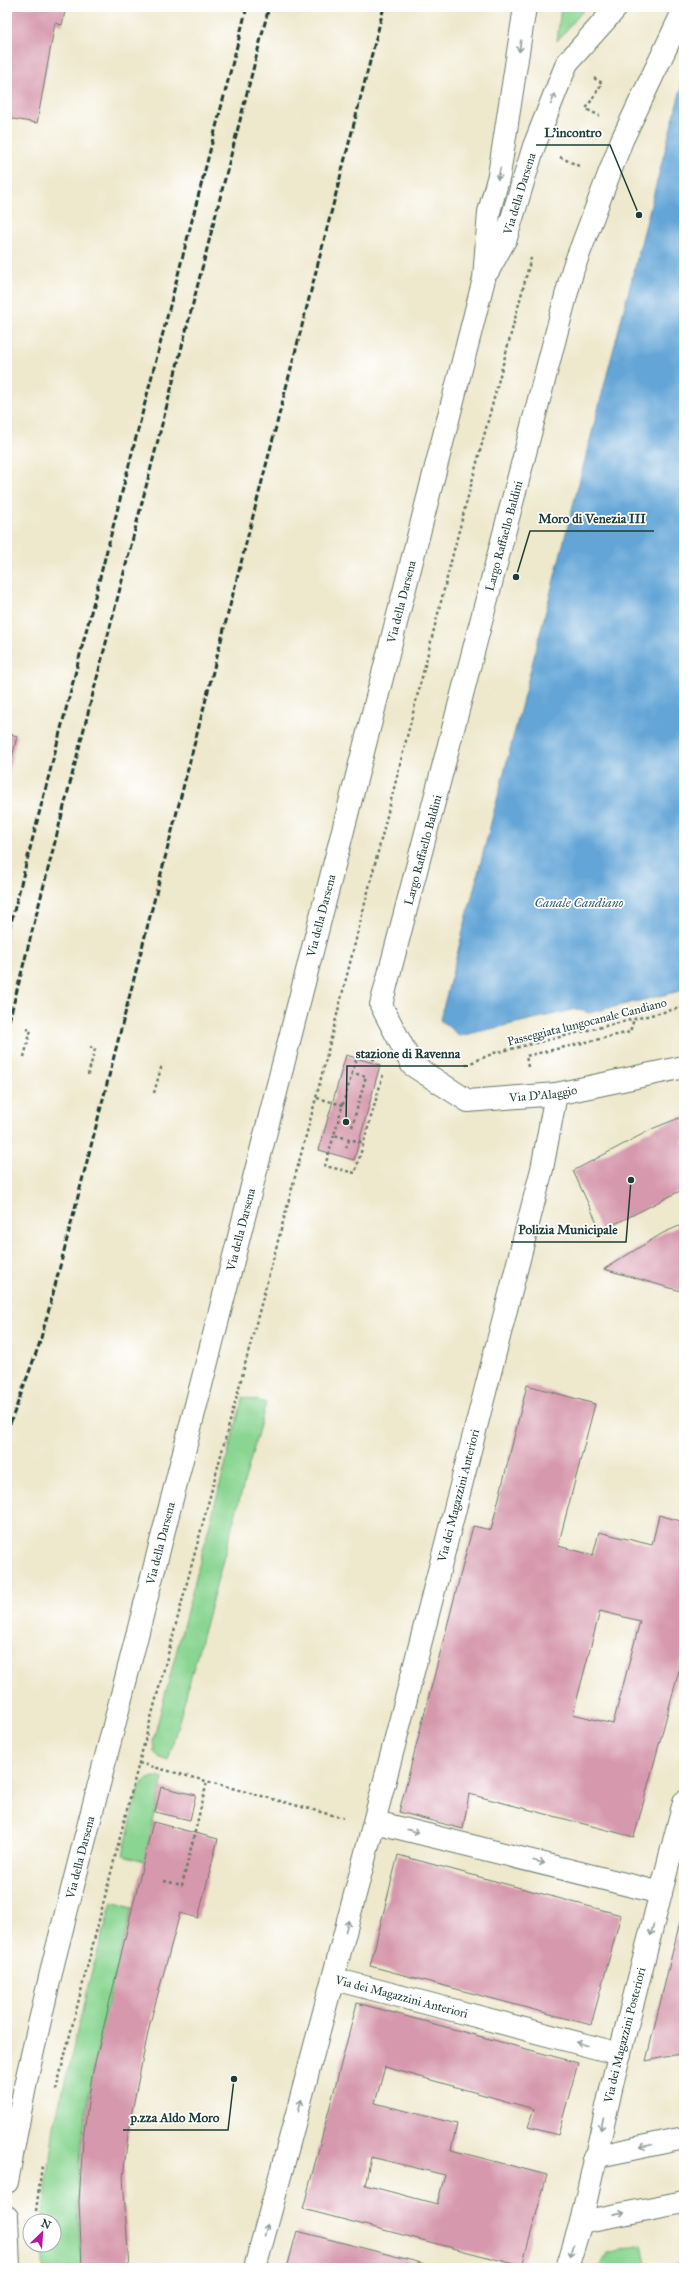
<svg xmlns="http://www.w3.org/2000/svg" width="691" height="2275" font-family="'IM FELL Great Primer',serif">
<style>
.green{fill:#8ad592;stroke:#548963}
.water{fill:#63a5d7;stroke:#417186}
.building{fill:#d698ac;fill-rule:evenodd}
.lines{fill:none;stroke-linecap:round;stroke-linejoin:round}
.street-casing{stroke:#677969;stroke-width:24}
.secondary-casing{stroke:#677969;stroke-width:24}
.path{stroke:#677969;stroke-width:2.5;stroke-dasharray:3 3;stroke-linecap:butt}
.street{stroke:#fff;stroke-width:22}
.secondary{stroke:#fff;stroke-width:22}
.rail{stroke:#1f3d34;stroke-width:3;stroke-dasharray:6 3;stroke-linecap:butt}
.oneway{stroke:#8f9e9a}
.labels{text-anchor:middle;dominant-baseline:central;stroke-width:3.5;stroke-linejoin:round;paint-order:stroke}
.street-label{font-size:12px;fill:#1f3d34;stroke:#fff}
.water-label{font-size:13px;font-style:italic;fill:#37616d;stroke:#fff}
.leader{fill:none;stroke:#1f3d34;stroke-width:1.5}
.callout-dot{fill:#1f3d34;stroke:#fff;stroke-width:1.5}
.callout-label{font-size:13px;text-anchor:middle;font-weight:bold;fill:#1f3d34;stroke:#fff;stroke-width:3.5;stroke-linejoin:round;paint-order:stroke}
</style>
<rect width="100%" height="100%" fill="#fff"/>
<filter id="ink" filterUnits="userSpaceOnUse"><feTurbulence type="fractalNoise" baseFrequency=".025" numOctaves="2"/><feDisplacementMap in="SourceGraphic" scale="8" xChannelSelector="R" yChannelSelector="G"/><feConvolveMatrix kernelMatrix="1 2 1 2 8 2 1 2 1" color-interpolation-filters="sRGB"/></filter>
<filter id="wash" filterUnits="userSpaceOnUse"><feTurbulence type="fractalNoise" baseFrequency=".012" numOctaves="4" result="noise"/><feDisplacementMap in="SourceGraphic" scale="16" xChannelSelector="R" yChannelSelector="G"/><feGaussianBlur stdDeviation="0.9" result="paint"/><feColorMatrix in="noise" values="0 0 0 0 0 0 0 0 0 0 0 0 0 0 0 0 0 1.4 0 .05"/><feComposite in="paint" operator="in"/></filter>
<g filter="url(#wash)">
<rect width="100%" height="100%" fill="#eee8cc"/>
<path class="green" d="M561,7H586L557,41Z
M243,1397L266,1403L168,1761L160,1758L154,1752L153,1741Z
M154,1777L163,1778L144,1861L123,1855L139,1787L145,1780Z
M112,1902L132,1908C104,2024 65,2147 83,2268H43V2245H54V2221H43V2215L54,2126L89,1982Z
M642,2245L647,2268L684,2263V2268H598L607,2253Z"/>
<path class="water" d="M684,77V990L589,1013L577,1009L460,1036L440,1020Z"/>
<g id="blocks">
<path class="building" d="M8,7H66L62,25L55,23L37,123L7,118Z
M7,733L17,736L8,775H7Z
M346,1055L380,1065L354,1160L319,1150Z
M684,1116V1189L601,1231L573,1171L654,1128Z
M684,1224V1292L604,1269L663,1233Z
M527,1385L595,1404L558,1546L593,1555L599,1532L652,1545L659,1515L684,1522V1652L634,1837L469,1794L463,1829L399,1812L473,1526L491,1530ZM600,1611L640,1621L613,1724L573,1714Z
M161,1787L196,1795L190,1820L155,1812Z
M153,1822L218,1839L198,1918L180,1913L150,2023L129,2126L123,2177L129,2268H82L79,2202L83,2139L92,2075Z
M398,1855L621,1915L591,2025L370,1966Z
M683,1909L684,2053L646,2061Z
M357,2003L578,2063L558,2135L528,2127L534,2109L385,2067L375,2103L457,2124L451,2150L547,2175L522,2266L303,2209ZM371,2157L445,2175L437,2204L365,2185Z
M297,2231L437,2267V2268H287Z"/>
</g>
</g>
<g filter="url(#ink)">
<use href="#blocks" fill-opacity="0" stroke="#677969" stroke-width="1"/>
<g class="lines">
<g class="street-casing">
<g id="street">
<path id="s1" d="M684,17L679,20L622,140L573,269L381,1005L412,1065L468,1101L556,1094L684,1067"/>
<path d="M375,1822L661,1893"/>
<path id="s2" d="M334,1979L620,2054"/>
<path d="M594,2157L684,2138"/>
<path d="M581,2222L684,2202"/>
<path id="s3" d="M255,2268C355,1903 448,1536 542,1169L556,1094"/>
<path id="s4" d="M567,2268L581,2222L614,2076L684,1802"/>
</g>
</g>
<g class="secondary-casing">
<g id="secondary">
<path id="s5" d="M488,271L506,238L534,146L567,63L617,7"/>
<path id="s6" d="M7,2182L26,2081L54,1960L484,279L489,212L499,175L525,7"/>
<path d="M7,2217L9,2268"/>
</g>
</g>
<path class="path" d="M594,78L602,83L586,109L600,116
M560,157L581,167
M24,1057L31,1030L27,1029
M466,1065L494,1053L684,1007
M528,1067L526,1056L630,1032L634,1019
M352,1073L334,1135L364,1143
M88,1075L95,1049L90,1047
M154,1093L161,1068L157,1067
M317,1098L343,1105
M352,1127L366,1076L352,1073L358,1054L376,1060
M334,1135L325,1166L355,1173L383,1075
M346,1148L349,1140
M139,1763L343,1818
M164,1881L182,1885L207,1782
M56,2090L135,1778L316,1098L456,542L531,258
M36,2211L42,2166"/>
<use href="#street" class="street"/>
<use href="#secondary" class="secondary"/>
<path class="rail" d="M7,938L247,7
M7,1029L269,7
M7,1432L39,1345L49,1309L384,7"/>
</g>
<defs><path id="oneway-shaft" d="M-6 0H5M1.5-3L5.5 0L1.5 3" fill="none" stroke-width="1.6" stroke-linecap="round" stroke-linejoin="round"/></defs>
<g class="oneway">
<use href="#oneway-shaft" transform="translate(520 46) rotate(98)"/>
<use href="#oneway-shaft" transform="translate(553 99) rotate(-68)"/>
<use href="#oneway-shaft" transform="translate(499 174) rotate(102)"/>
<use href="#oneway-shaft" transform="translate(413 1831) rotate(14)"/>
<use href="#oneway-shaft" transform="translate(539 1862) rotate(14)"/>
<use href="#oneway-shaft" transform="translate(347 1926) rotate(-75)"/>
<use href="#oneway-shaft" transform="translate(652 1930) rotate(104)"/>
<use href="#oneway-shaft" transform="translate(582 2044) rotate(-165)"/>
<use href="#oneway-shaft" transform="translate(300 2105) rotate(-75)"/>
<use href="#oneway-shaft" transform="translate(602 2124) rotate(104)"/>
<use href="#oneway-shaft" transform="translate(646 2146) rotate(168)"/>
<use href="#oneway-shaft" transform="translate(619 2214) rotate(-11)"/>
<use href="#oneway-shaft" transform="translate(266 2230) rotate(-75)"/>
<use href="#oneway-shaft" transform="translate(572 2251) rotate(106)"/>
</g>
</g>
<g class="labels">
<g class="street-label">
<text stroke="none"><textPath href="#s5" startOffset="84">Via della Darsena</textPath></text>
<text transform="translate(504 536) rotate(-75)">Largo Raffaello Baldini</text>
<text stroke="none"><textPath href="#s6" startOffset="1629">Via della Darsena</textPath></text>
<text transform="translate(423 850) rotate(-75)">Largo Raffaello Baldini</text>
<text stroke="none"><textPath href="#s6" startOffset="1305">Via della Darsena</textPath></text>
<text transform="translate(587 1022) rotate(-14)">Passeggiata lungocanale Candiano</text>
<text stroke="none"><textPath href="#s1" startOffset="1247">Via D'Alaggio</textPath></text>
<text stroke="none"><textPath href="#s6" startOffset="981">Via della Darsena</textPath></text>
<text stroke="none"><textPath href="#s3" startOffset="799">Via dei Magazzini Anteriori</textPath></text>
<text stroke="none"><textPath href="#s6" startOffset="657">Via della Darsena</textPath></text>
<text stroke="none"><textPath href="#s6" startOffset="333">Via della Darsena</textPath></text>
<text stroke="none"><textPath href="#s2" startOffset="70">Via dei Magazzini Anteriori</textPath></text>
<text stroke="none"><textPath href="#s4" startOffset="240">Via dei Magazzini Posteriori</textPath></text>
</g>
<g class="water-label">
<text x="579" y="903">Canale Candiano</text>
</g>
</g>
<path class="leader" d="M639 215L610 145H536M516 577L530 531H654M346 1122L347 1066H468M631 1180L626 1242H511M234 2079L228 2130H123"/>
<g class="callout-dot">
<circle cx="639" cy="215" r="4"/>
<circle cx="516" cy="577" r="4"/>
<circle cx="346" cy="1122" r="4"/>
<circle cx="631" cy="1180" r="4"/>
<circle cx="234" cy="2079" r="4"/>
</g>
<g class="callout-label">
<text x="573" y="137">L'incontro</text>
<text x="592" y="523">Moro di Venezia III</text>
<text x="408" y="1058">stazione di Ravenna</text>
<text x="568" y="1234">Polizia Municipale</text>
<text x="175" y="2122">p.zza Aldo Moro</text>
</g>
<rect width="691" height="2275" fill="none" stroke="#fff" stroke-width="24"/>
<g transform="translate(42 2233) rotate(25)"><circle r="19" fill="#ffffff" stroke="#a5b1ae"/>
<path d="M0-3L7 15L0 10L-7 15Z" fill="#b5179e"/>
<text y="-6" font-size="11" font-weight="bold" text-anchor="middle" fill="#1f3d34">N</text>
</g>
</svg>
